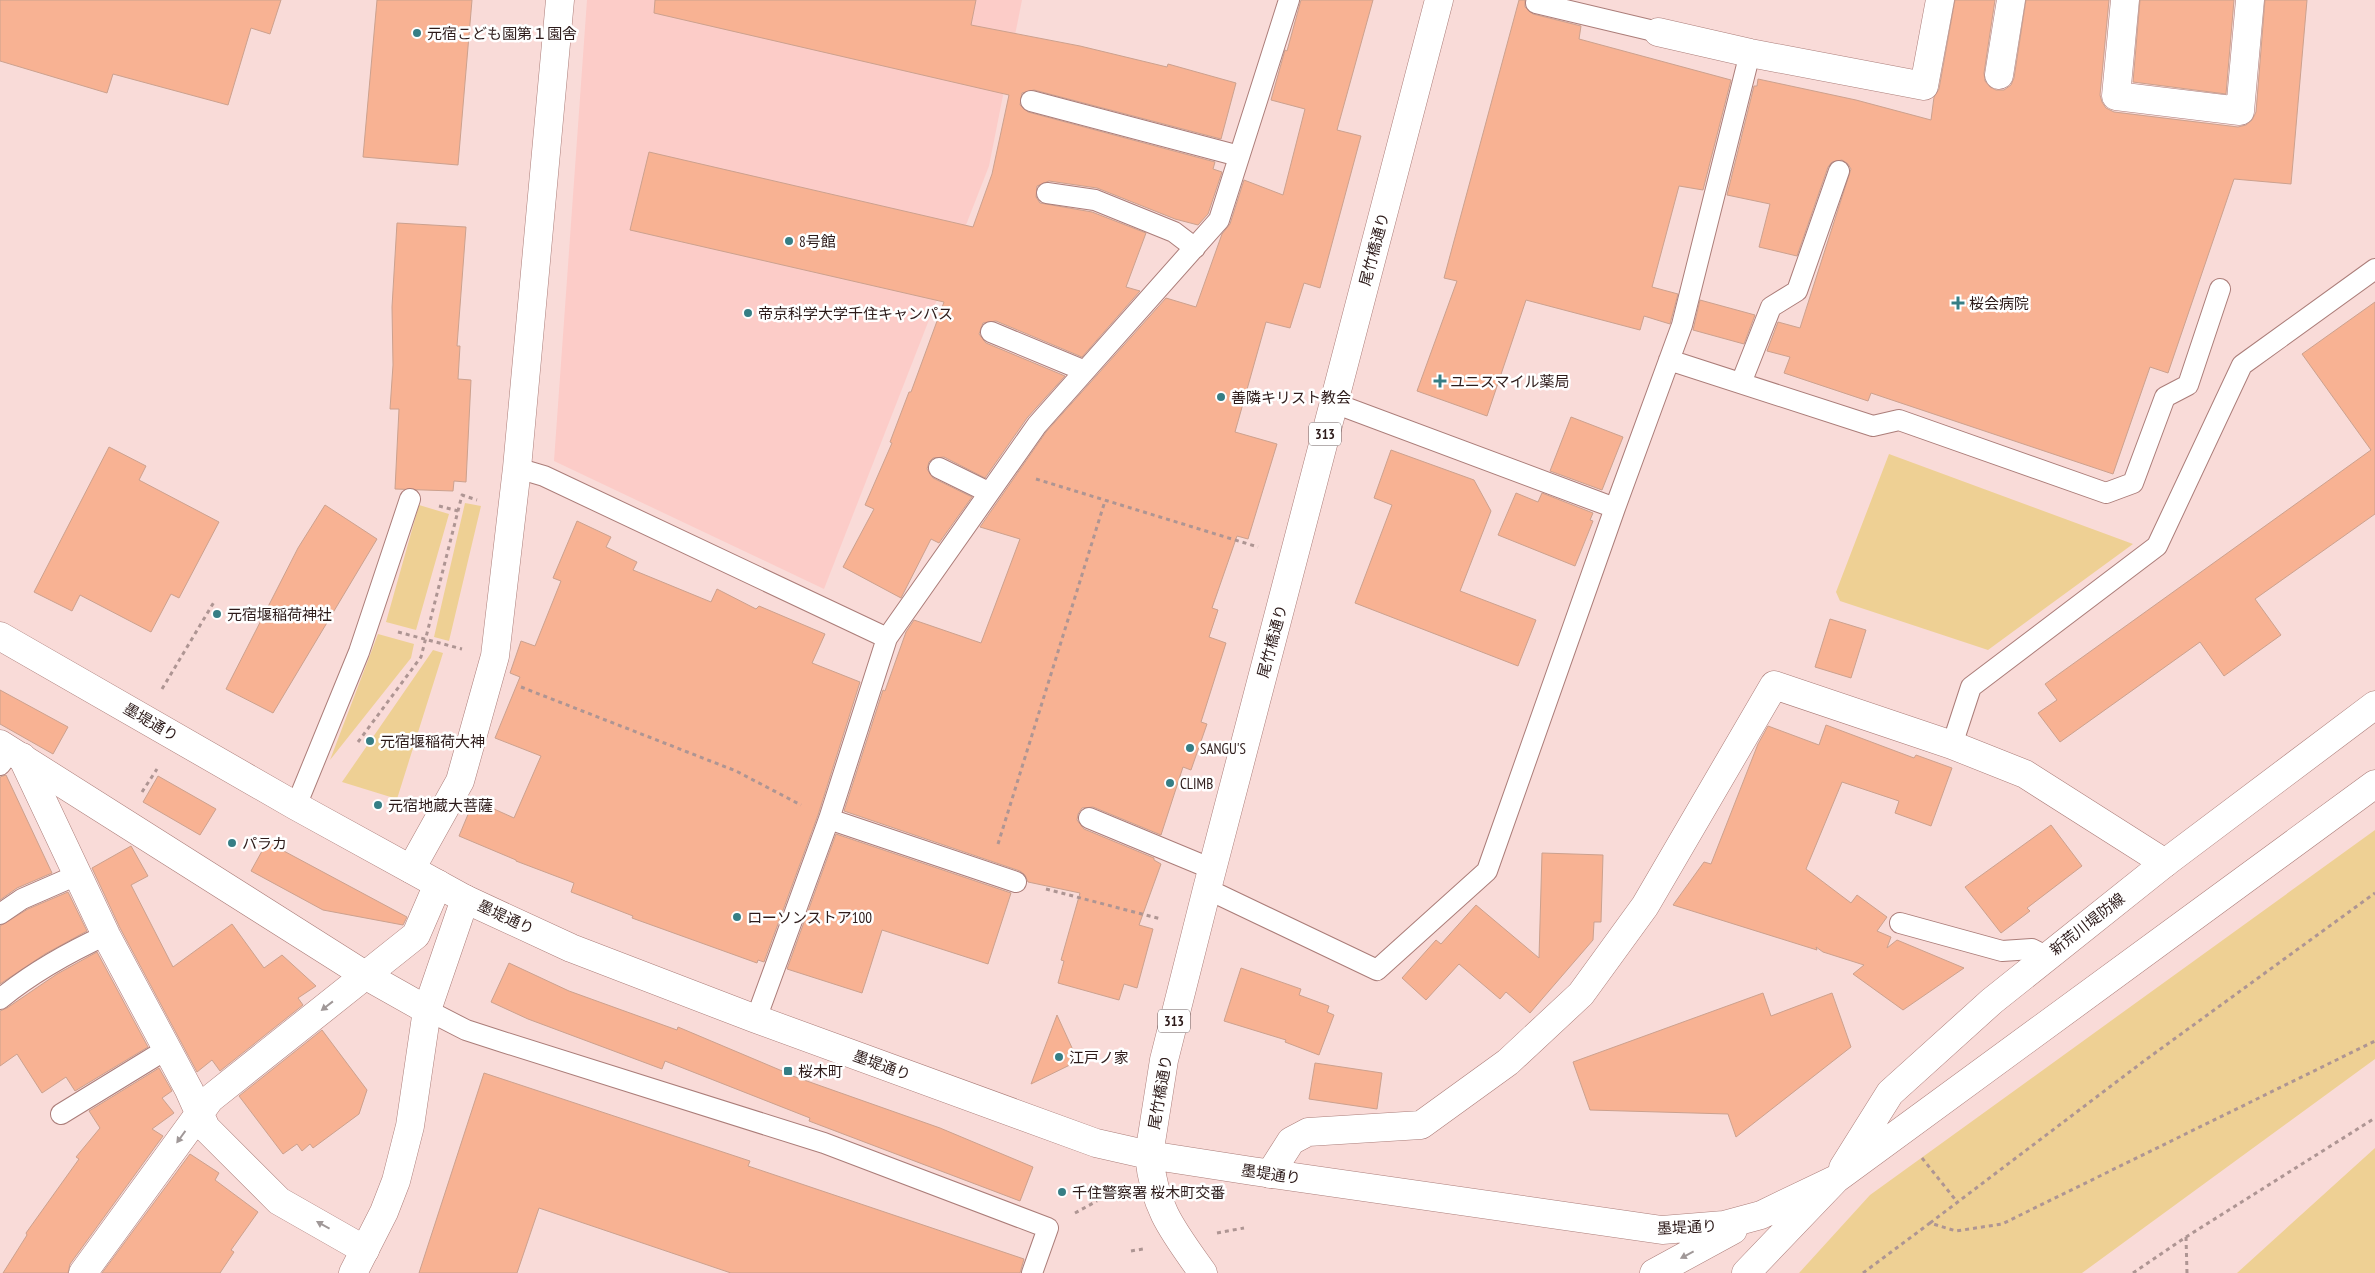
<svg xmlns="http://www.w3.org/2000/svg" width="2375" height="1273" font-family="'PT Sans Narrow','Noto Sans JP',sans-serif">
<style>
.built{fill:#fcccc8}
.green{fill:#eed094}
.building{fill:#f8b293;stroke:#cca18e}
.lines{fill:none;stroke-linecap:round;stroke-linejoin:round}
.service-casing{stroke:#ab7d79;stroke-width:22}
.minor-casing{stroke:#ab7d79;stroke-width:29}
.tertiary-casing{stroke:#ab7d79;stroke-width:29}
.secondary-casing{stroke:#ab7d79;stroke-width:29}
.primary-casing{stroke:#ab7d79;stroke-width:29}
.path{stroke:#ae9593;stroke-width:3;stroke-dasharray:4 4;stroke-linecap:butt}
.service{stroke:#fff;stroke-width:20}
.minor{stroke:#fff;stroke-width:28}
.tertiary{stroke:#fff;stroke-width:28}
.secondary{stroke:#fff;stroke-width:28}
.primary{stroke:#fff;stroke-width:28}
.oneway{fill:#a09898}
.poi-dot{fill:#367e85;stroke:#fff;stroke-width:2}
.labels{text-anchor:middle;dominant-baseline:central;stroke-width:5;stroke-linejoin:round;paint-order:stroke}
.shield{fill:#fff;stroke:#6c5f5f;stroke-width:1}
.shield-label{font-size:14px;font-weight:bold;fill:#2d1b1a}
.poi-label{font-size:15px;fill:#2d1b1a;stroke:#fff;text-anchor:start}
.street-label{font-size:15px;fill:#2d1b1a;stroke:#fff}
</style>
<rect width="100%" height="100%" fill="#f9dbd8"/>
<path class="built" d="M587,0H1022L989,166L824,589L554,461Z"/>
<path class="green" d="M1889,454L2133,544L1988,650L1840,601L1836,592Z
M465,503L481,506L449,641L434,637Z
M419,505L449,514L416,630L386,622Z
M378,634L414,644L411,658L330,760Z
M433,650L443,653L397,799L342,782Z
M2375,830V1059L2082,1273H1799L1870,1195Z
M2375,1148V1273H2237Z"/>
<path class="building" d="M0,0H281L270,34L251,28L228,105L113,74L107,93L0,61Z
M377,0H472L458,165L363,157Z
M655,0H976L971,25L1080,46L1167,67L1168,64L1236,83L1221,139L1034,90L1022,93L1020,105L1028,112L1215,162L1213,169L1222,172L1208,214L1198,225L1175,219L1097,188L1049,181L1037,186L1036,197L1040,203L1092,212L1146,233L1126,287L1140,291L1082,357L996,321L983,323L979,334L986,343L1065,376L1027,418L985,478L944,457L933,458L929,462L927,469L933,478L972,497L939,543L931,539L901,598L843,567L874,509L865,505L892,443L890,442L909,392H911L944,302L630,230L649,152L973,227L992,174L1009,95L654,13Z
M1301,0H1373L1337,130L1361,136L1320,288L1304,283L1290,328L1266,322L1235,432L1277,444L1248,539L1237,536L1212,608L1218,610L1209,637L1226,643L1201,722L1207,724L1191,770L1183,767L1161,835L1093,807L1082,808L1078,814L1077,820L1084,829L1154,858V860L1161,864L1139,925L1153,929L1137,988L1124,984L1119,1000L1058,983L1064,961L1061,960L1080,893L1028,882L1025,875L1020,871L844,811L883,690L885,691L906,632L914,620L981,643L1020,539L980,527L1046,432L1166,298L1196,307L1222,234L1230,224L1244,180L1283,195L1305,109L1271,100L1285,50L1287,51Z
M1519,0H1525V7L1533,14L1581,26L1579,39L1731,80L1703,190L1679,186L1652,287L1678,294L1670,324L1644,316L1640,330L1526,300L1487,416L1417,391L1457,281L1444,278Z
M1955,0H1995L1984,73L1985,81L1990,87L1996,90H2004L2011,85L2014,78L2026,0H2109L2100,95L2102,102L2106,108L2114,112L2238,127L2246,125L2252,120L2256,112L2265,0H2307L2291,184L2234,179L2168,373L2150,367L2113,474L1871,393L1868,401L1784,373L1790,357L1767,351L1778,322L1800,328L1851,169L1848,164L1842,160L1832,162L1828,167L1797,256L1759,247L1770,204L1727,195L1754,86H1757L1758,79L1856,100L1931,120L1934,97L1939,89Z
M2140,0H2234L2226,94L2133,82Z
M397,223L466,227L457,346H460L458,379L471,380L466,482L454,481L453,491L395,489L399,409H390L393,365L392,307Z
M1700,300L1755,315L1744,344L1693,330Z
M2375,302V514L2255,599L2281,635L2224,676L2200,642L2060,742L2038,713L2057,700L2045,684L2371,450L2302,354Z
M1571,417L1623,437L1602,490L1550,471Z
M109,447L146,466L139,480L219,522L179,598L171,594L151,632L80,595L72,611L34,592Z
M1391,450L1474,480L1491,511L1460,591L1536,620L1518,666L1355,603L1392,505L1374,498Z
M1516,493L1538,502L1542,493L1593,513L1590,520L1593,521L1575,566L1498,535Z
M325,505L377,539L273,713L226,689L298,548Z
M577,521L611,537L606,547L637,562L633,570L711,602L717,589L756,609L759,606L825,634L812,663L860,682L818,815L764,962L758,960L757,963L632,918L633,916L571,892L574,883L516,861V860L459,836L474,800L514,818L541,756L495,738L520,677L510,673L521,641L535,646L561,581L553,578Z
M1830,619L1866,630L1851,678L1815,667Z
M0,690L68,727L53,754L0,724Z
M1826,725L1914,758L1916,755L1952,768L1931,826L1895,813L1899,801L1842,782L1806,869L1851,903L1857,895L1887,917L1877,931L1891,937L1887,948L1897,940L1964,968L1903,1010L1853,974L1864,965L1823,952L1816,947L1817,950L1673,905L1704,862L1711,864L1758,744L1768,726L1819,745Z
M6,775L52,873L17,888L0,900V777Z
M158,776L216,809L200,835L143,802Z
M2051,825L2082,866L2027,908L2030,911L2001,933L1965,887Z
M836,834L1011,893L988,964L882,930L862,993L787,969Z
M267,842L407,917L403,925L323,910L251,871Z
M131,846L148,876L131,885L173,967L232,924L264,968L282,955L316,986L298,998L303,1005L220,1071L212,1060L197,1072L120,928L92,868Z
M1542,853L1603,855L1601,922H1594L1593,940L1530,1013L1506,992L1500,999L1459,964L1426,1000L1402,978L1436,940L1441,944L1476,905L1539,958Z
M68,892L87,931L45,954L0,984V926L28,909Z
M97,952L148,1047L75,1091L66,1077L42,1093L17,1054L0,1066V1011L7,1008L57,974Z
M509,963L569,991L677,1030L678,1027L787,1073V1074L940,1128L1033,1167L1020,1201L809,1121L810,1118L665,1061L662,1069L528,1019L491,1002Z
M1241,968L1301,989L1299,995L1329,1006L1327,1012L1334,1015L1319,1055L1285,1042L1286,1040L1224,1021Z
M1763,993L1771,1016L1832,993L1851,1047L1736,1137L1728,1114L1590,1110L1573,1062Z
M1057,1015L1078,1061L1031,1084Z
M322,1030L367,1090L359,1114L313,1148L310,1144L302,1151L297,1144L283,1154L239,1096Z
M1315,1063L1382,1073L1377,1109L1309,1099Z
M159,1068L172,1091L162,1098L174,1113L152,1129L163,1136L70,1264L68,1273H3L27,1235L26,1233L79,1159L76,1157L100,1128L89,1111Z
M484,1073L750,1161L748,1166L1024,1259L1020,1273H731L539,1208L517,1273H419Z
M190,1154L219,1173L215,1180L258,1212L231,1250L234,1252L220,1273H102Z"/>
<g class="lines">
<g class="service-casing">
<path id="service" d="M1536,3L1658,32
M1031,101L1239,156
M1047,193L1095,200L1174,232L1195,248
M991,332L1085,371
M1669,360L1873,426L1899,420L2106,493L2133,483L2165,397L2188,385L2220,289
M1741,383L1771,307L1797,291L1839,171
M1334,403L1615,508
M517,468L544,476L887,638
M939,468L988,492
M1952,745L1971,687L2157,546L2242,365L2375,269
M0,765L11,751
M296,806L359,652L410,499
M1089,818L1212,869
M829,819L1016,882
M1207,889L1377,970L1487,871L1615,508L1682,325L1750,53
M0,914L22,899L77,875
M1900,923L2002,951L2032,949L2046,956
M0,999C33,972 67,953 106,935
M427,1010L466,1030L503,1042L824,1143L1048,1228L1032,1273
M756,1019L829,819L887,638L1037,425L1219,220L1289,0
M61,1114L167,1049"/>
</g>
<g class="minor-casing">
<path id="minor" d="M2125,0L2116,96L2240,111L2250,0
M1658,32L1750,53L1924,86L1940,0
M1999,75L2011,0
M22,757L106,935L189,1090L206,1128L279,1201L365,1250
M411,869L460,781L495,656L517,468L560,0
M1270,1174L1291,1141L1308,1132L1421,1125L1508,1062L1581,994L1645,906L1774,685L1952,745L2025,774L2165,863
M83,1273L210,1099L416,935L438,884"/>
</g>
<g class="tertiary-casing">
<path id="tertiary" d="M0,744L365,975L427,1010
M353,1273L384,1212L396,1181L410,1126L427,1010L465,899"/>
</g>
<g class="secondary-casing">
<path id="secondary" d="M0,636L296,806L465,899L571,948L756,1019L1096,1143L1149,1155L1252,1171L1662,1230L1724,1225L1761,1215L1836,1179
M1149,1155C1154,1208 1173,1231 1203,1273
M1843,1168L1890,1093L1992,1001L2165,863L2375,705
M1654,1273L1733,1230
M1746,1273L1836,1179L2375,784"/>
</g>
<g class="primary-casing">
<path id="primary" d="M1149,1155L1164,1060L1207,889L1439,0"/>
</g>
<path class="path" d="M1036,479L1258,547
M439,506L458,511
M398,632L462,649
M521,687L736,771L801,805
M162,689L214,602
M358,742L421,657L462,495L477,500
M142,792L157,769
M998,844L1105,501
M1046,889L1161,919
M1922,1158L1958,1203
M1075,1213L1097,1201
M1930,1223L2144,1061L2375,893
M1217,1233L1244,1228
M2186,1237L2187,1273
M1131,1251L1143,1249
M1863,1273L1930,1223L1956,1231L2002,1224L2375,1041
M2133,1273L2186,1237L2375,1118"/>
<use href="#service" class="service"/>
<use href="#minor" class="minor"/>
<use href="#tertiary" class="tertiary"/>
<use href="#secondary" class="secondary"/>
<use href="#primary" class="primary"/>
</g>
<defs><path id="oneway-solid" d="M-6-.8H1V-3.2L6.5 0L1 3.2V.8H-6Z" transform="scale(1.25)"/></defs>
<g class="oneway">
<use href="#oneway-solid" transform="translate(327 1006) rotate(142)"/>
<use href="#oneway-solid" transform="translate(181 1137) rotate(126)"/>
<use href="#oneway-solid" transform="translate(323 1225) rotate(-151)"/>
<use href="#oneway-solid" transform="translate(1687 1255) rotate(152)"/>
</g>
<g class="poi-dot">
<circle cx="417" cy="33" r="5"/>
<circle cx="789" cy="241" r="5"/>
<path d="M1955.5 295.5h5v5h5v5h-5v5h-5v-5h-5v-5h5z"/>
<circle cx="748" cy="313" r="5"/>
<path d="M1437.5 373.5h5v5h5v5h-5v5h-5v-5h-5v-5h5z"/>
<circle cx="1221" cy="397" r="5"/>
<circle cx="217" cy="614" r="5"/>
<circle cx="370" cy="741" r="5"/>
<circle cx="1190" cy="748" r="5"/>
<circle cx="1170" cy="783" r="5"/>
<circle cx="378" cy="805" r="5"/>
<circle cx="232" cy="843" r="5"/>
<circle cx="737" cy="917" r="5"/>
<circle cx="1059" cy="1057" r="5"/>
<rect x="783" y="1066" width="10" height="10" rx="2.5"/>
<circle cx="1062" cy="1192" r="5"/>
</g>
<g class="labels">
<g class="shield">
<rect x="1309" y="422.5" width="32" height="23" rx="4"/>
<rect x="1158" y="1009.5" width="32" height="23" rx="4"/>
</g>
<g class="shield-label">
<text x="1325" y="434">313</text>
<text x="1174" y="1021">313</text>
</g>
<g class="poi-label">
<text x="427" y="33">元宿こども園第１園舎</text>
<text x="799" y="241">8号館</text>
<text x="1969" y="303">桜会病院</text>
<text x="758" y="313">帝京科学大学千住キャンパス</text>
<text x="1450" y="381">ユニスマイル薬局</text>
<text x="1231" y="397">善隣キリスト教会</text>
<text x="227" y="614">元宿堰稲荷神社</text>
<text x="380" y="741">元宿堰稲荷大神</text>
<text x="1200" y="748">SANGU'S</text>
<text x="1180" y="783">CLIMB</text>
<text x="388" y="805">元宿地蔵大菩薩</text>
<text x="242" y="843">パラカ</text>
<text x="747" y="917">ローソンストア100</text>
<text x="1069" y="1057">江戸ノ家</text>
<text x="798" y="1071">桜木町</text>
<text x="1072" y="1192">千住警察署 桜木町交番</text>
</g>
<g class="street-label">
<text transform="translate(1374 249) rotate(-75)">尾竹橋通り</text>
<text transform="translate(1272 641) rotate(-75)">尾竹橋通り</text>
<text transform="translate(151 722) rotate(30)">墨堤通り</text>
<text transform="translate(506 917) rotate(25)">墨堤通り</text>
<text transform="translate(2087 924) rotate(-38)">新荒川堤防線</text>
<text transform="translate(882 1065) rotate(20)">墨堤通り</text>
<text transform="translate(1160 1092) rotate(-80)">尾竹橋通り</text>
<text transform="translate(1271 1174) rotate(8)">墨堤通り</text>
<text transform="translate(1687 1227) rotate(-3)">墨堤通り</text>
</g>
</g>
</svg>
